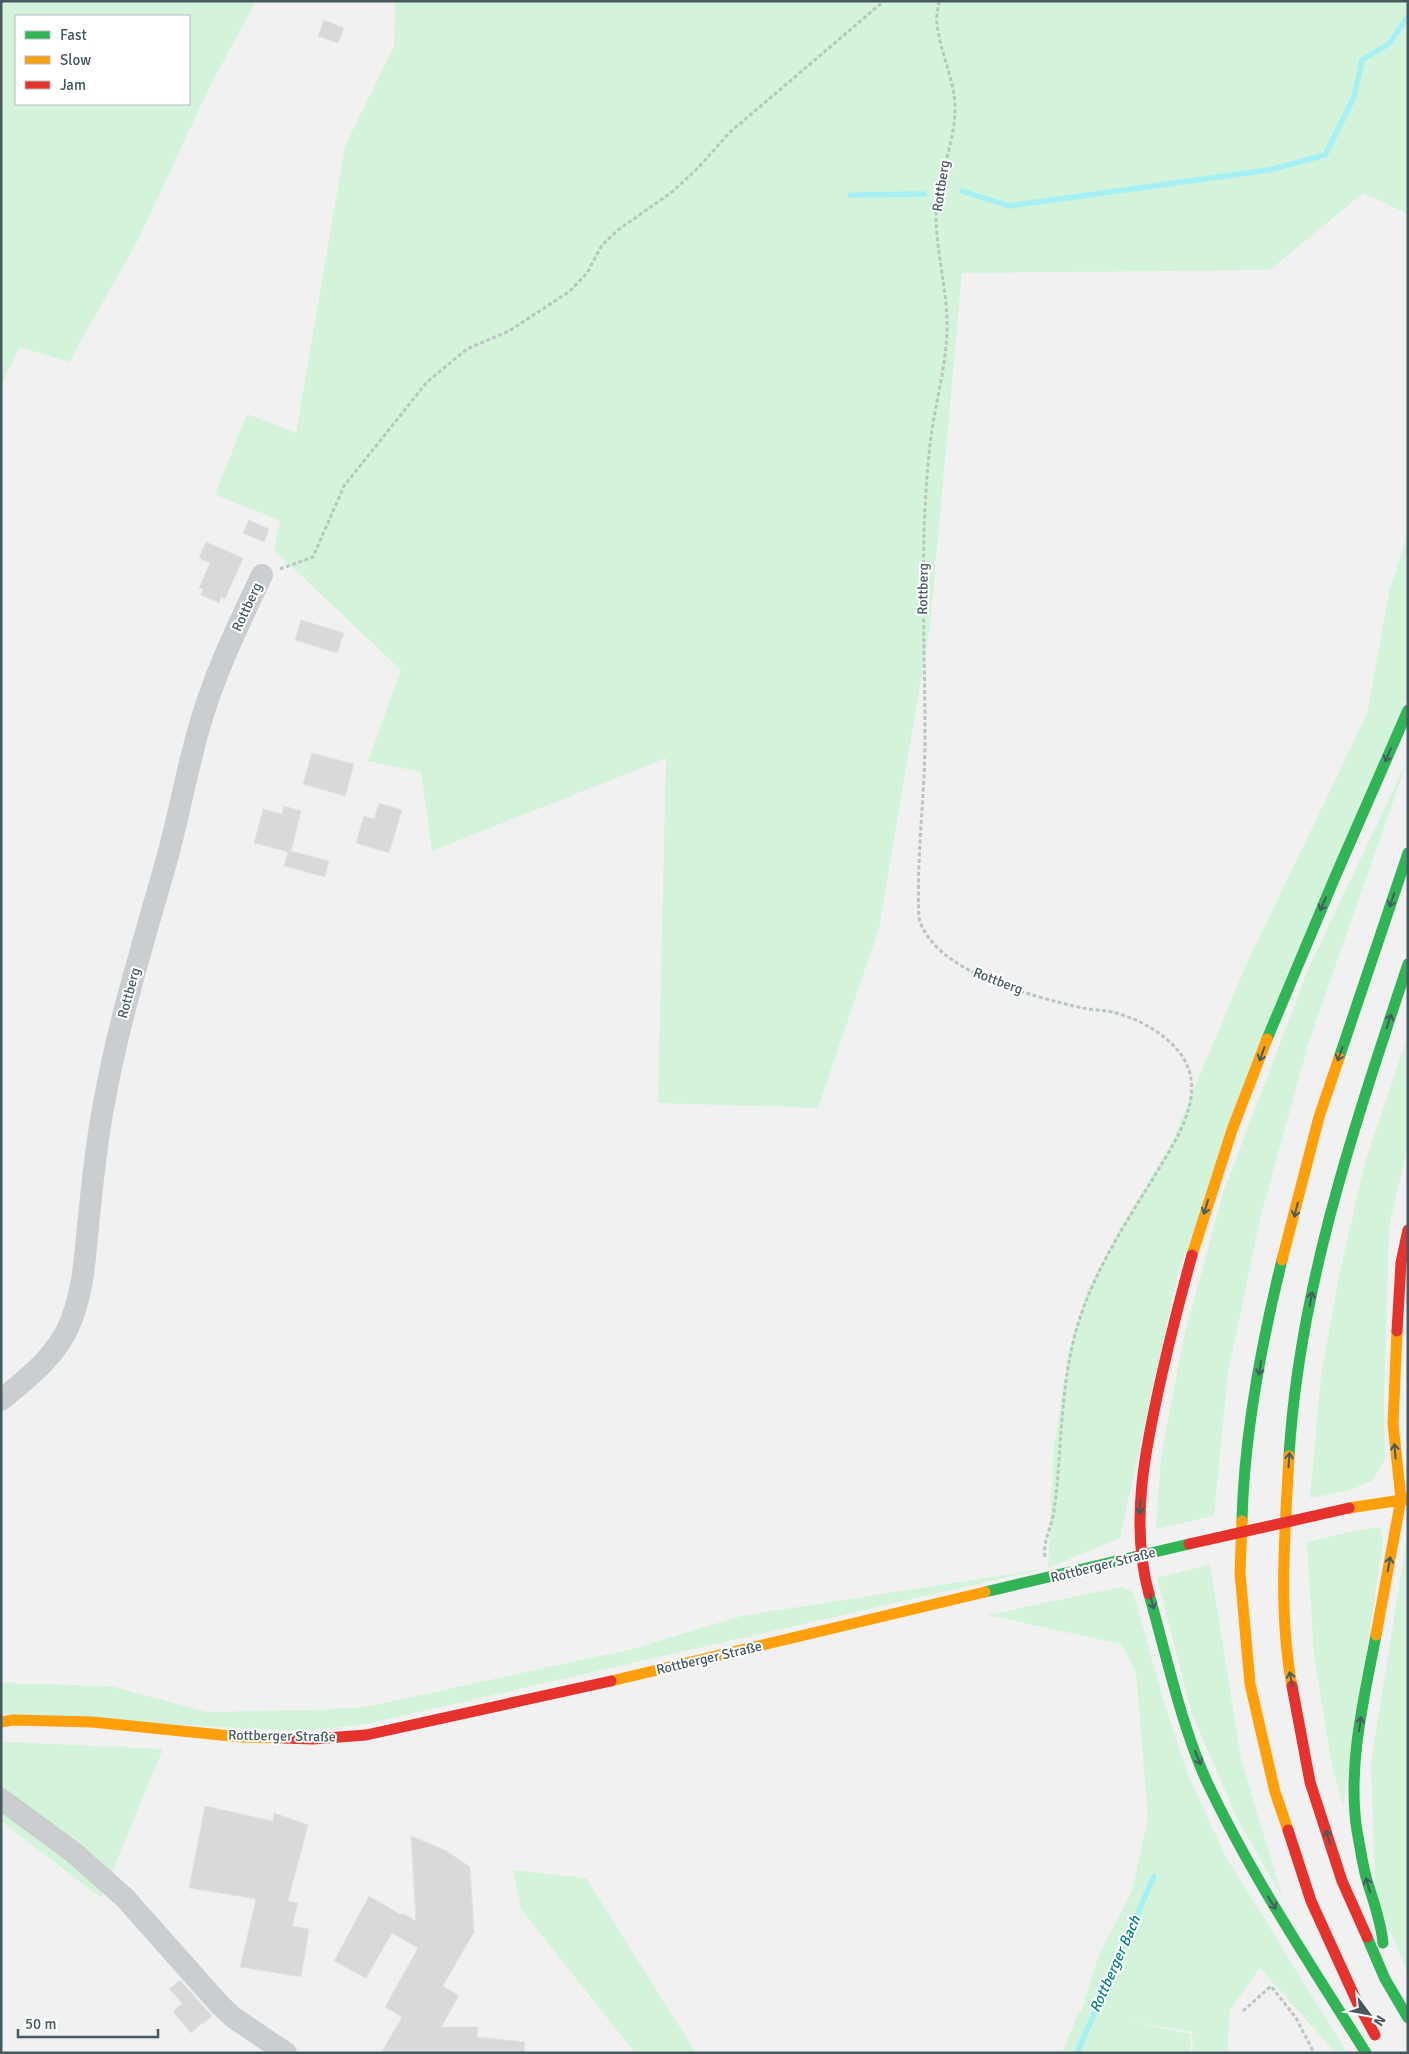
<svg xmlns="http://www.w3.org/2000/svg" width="1409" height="2054" font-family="Signika,sans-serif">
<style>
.green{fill:#d4f3db;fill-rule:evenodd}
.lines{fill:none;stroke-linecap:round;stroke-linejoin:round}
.stream{stroke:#a5f0f4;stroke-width:5.5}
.building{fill:#d8d9da;stroke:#e3e3e4}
.path{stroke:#b8c6c0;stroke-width:3;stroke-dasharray:4 2.5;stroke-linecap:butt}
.street{stroke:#caced1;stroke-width:22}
.fast{stroke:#30b455;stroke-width:11}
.slow{stroke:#ff9f0a;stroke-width:11}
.jam{stroke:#e5322d;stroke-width:11}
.jam-bridge{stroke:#e5322d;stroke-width:11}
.oneway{stroke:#455d5f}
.labels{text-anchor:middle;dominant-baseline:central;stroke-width:4;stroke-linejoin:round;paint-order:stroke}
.street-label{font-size:14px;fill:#465860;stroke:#fff}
.water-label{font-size:15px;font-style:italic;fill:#058087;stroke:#fff}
</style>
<rect width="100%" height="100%" fill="#f2f1f1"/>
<path class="green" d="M1,1H256L209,88L138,240L69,362L20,347L1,385ZM16,16H189V104H16Z
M395,1H1408V214L1363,193L1270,270L962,273L930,626L879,928L818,1108L658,1103L666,758L432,851L421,772L368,761L401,670L274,550L280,520L215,495L247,414L296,433L345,146L394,46Z
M1408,532V695L1179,1269L1120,1538L1048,1568L362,1725L292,1731L1,1714V1683L111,1686L207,1712L313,1710L366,1707L636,1648L741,1616L1048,1568L1054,1448L1069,1350L1088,1289L1120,1229L1171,1144L1247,963L1367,714L1389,593Z
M1408,759L1309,1041L1260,1219L1228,1373L1214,1516L1156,1529L1161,1457L1184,1337L1223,1193L1309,967Z
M1408,1035V1145L1389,1227L1384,1400L1385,1460L1372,1481L1348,1491L1310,1498L1321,1376L1339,1276L1365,1162Z
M1380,1527L1383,1543L1343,1806L1331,1760L1314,1655L1307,1542L1349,1532Z
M1408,1531V1974L1375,1894L1371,1762Z
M1210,1564L1241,1759L1283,1899L1238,1820L1192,1714L1157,1578Z
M1121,1587L1133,1592L1164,1702L1188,1775L1225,1855L1347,2053H1336L1260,1968L1230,2010L1227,2053H1193L1192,2032L1129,2021L1190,2034L1191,2053H1062L1079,2011L1081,2012L1099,1955L1132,1891L1148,1818L1136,1672L1121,1644L987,1615Z
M9,1742L163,1749L101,1898L1,1821V1743Z
M513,1870L586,1878L696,2053H635L521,1909Z"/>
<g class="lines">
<path class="stream" d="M962,191L1009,206L1269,170L1325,155L1354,97L1362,60L1390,43L1408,16
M850,195L924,194
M1077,2053L1154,1876"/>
</g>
<path class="building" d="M324,20L344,28L338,43L318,36Z
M249,520L269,529L264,542L243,533Z
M206,542L243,558L225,599L221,597L219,603L201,595L203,589L199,588L210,563L199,558Z
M301,620L344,633L337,653L295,640Z
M312,753L354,764L345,796L303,784Z
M379,803L402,810L389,853L356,843L364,816L374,819Z
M284,806L301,811L291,851L329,861L325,877L284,866L288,852L254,843L263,809L282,814Z
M205,1806L273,1821L274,1813L308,1825L288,1901L298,1903L292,1926L309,1929L301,1977L240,1967L256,1899L189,1888Z
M411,1836L445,1850L470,1867L474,1932L443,1986L459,1996L441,2027H478L477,2037L525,2042L524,2053H381L402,2017L385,2007L418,1948L392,1933L366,1978L334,1961L369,1896L401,1915L402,1913L416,1921Z
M180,1980L212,2016L203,2024L202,2023L191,2033L173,2012L182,2003L169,1989Z"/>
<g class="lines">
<path class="path" d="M939,1C938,9 936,17 937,24C940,52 954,78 955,106C956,142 937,178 936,215C936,254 948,291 947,330C946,369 934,407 930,445C919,542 925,640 925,737C925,797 916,858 919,918C934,973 1033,996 1082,1008C1093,1010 1105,1010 1116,1013C1142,1020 1174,1038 1186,1063C1205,1101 1172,1146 1154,1177C1121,1230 1085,1286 1072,1347C1062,1393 1061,1440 1057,1486C1056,1496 1055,1506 1053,1516C1050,1530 1043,1542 1045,1557
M280,569L313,557L344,486L427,382L467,349L509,331L570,291L587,273L602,245L618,230L672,192L697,169L729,133L884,1
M1243,2011L1271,1986L1296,2018L1314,2053"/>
<path class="street" d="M1,1400C28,1378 58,1355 71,1321C83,1291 85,1258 88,1226C92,1185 96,1144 104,1103C119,1020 144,940 167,859C178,818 186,776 197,735C212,679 237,627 262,575
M1,1799L73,1852L125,1898L220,2005L234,2018L286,2053"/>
<path class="fast" d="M1267,1039L1335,877L1408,710
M1339,1058L1408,853
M1289,1456C1299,1287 1355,1124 1408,964
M1242,1521C1244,1434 1261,1345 1282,1260
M985,1592L1189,1544
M1149,1594C1166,1654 1181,1725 1207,1782C1252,1877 1310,1964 1366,2053
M1376,1635C1364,1699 1347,1766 1357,1831C1360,1846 1362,1862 1366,1877C1372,1898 1381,1920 1383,1943
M1367,1937L1385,1979L1408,2018"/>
<path class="slow" d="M1192,1255L1232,1130L1267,1039
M1282,1260L1319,1117L1339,1058
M1289,1456C1285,1531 1278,1612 1292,1686
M1349,1508L1408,1499
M1242,1521L1240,1573L1250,1684L1275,1792L1288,1830
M1376,1635L1401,1499L1393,1424L1397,1331
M611,1681L985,1592
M1,1722L13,1720L92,1722L241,1737L284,1738"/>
<path class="jam" d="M1397,1331L1401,1263L1408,1230
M1149,1594C1129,1522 1146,1445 1162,1374C1171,1334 1181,1295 1192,1255
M1292,1686L1310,1782L1342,1881L1367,1937
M284,1738L313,1739L366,1735L611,1681
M1288,1830L1311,1901L1357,2002L1375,2035"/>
<path class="jam-bridge" d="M1189,1544L1349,1508"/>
</g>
<defs><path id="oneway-shaft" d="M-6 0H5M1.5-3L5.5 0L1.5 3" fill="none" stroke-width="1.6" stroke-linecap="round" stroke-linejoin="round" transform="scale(1.25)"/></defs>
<g class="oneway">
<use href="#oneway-shaft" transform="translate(1388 755) rotate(113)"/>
<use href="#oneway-shaft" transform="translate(1392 900) rotate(109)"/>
<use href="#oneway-shaft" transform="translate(1323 904) rotate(114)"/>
<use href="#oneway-shaft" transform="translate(1389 1021) rotate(-72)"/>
<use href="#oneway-shaft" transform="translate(1262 1054) rotate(110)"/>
<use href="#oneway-shaft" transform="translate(1340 1054) rotate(109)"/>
<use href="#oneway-shaft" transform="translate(1206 1207) rotate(107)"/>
<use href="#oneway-shaft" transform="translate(1296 1210) rotate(104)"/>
<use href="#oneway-shaft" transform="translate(1311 1299) rotate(-80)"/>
<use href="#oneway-shaft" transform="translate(1260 1368) rotate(99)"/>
<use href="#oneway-shaft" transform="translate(1395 1451) rotate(-95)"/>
<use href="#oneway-shaft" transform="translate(1289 1460) rotate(-86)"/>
<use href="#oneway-shaft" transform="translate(1140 1507) rotate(94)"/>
<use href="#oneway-shaft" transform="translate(1389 1564) rotate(-80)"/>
<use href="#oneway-shaft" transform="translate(1152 1602) rotate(74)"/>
<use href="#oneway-shaft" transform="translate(1291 1679) rotate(-101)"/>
<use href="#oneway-shaft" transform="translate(1360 1724) rotate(-82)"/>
<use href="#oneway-shaft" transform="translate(1198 1758) rotate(68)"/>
<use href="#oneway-shaft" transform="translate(1328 1837) rotate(-108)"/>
<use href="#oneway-shaft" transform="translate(1368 1885) rotate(-106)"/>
<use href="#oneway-shaft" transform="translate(1272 1903) rotate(58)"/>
</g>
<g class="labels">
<g class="street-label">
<text transform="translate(941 186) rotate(-81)">Rottberg</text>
<text transform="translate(923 589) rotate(-89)">Rottberg</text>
<text transform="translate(247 607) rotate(-65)">Rottberg</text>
<text transform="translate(998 981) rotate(21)">Rottberg</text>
<text transform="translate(129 993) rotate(-75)">Rottberg</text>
<text transform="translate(1103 1565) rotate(-14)">Rottberger Straße</text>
<text transform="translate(709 1658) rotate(-13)">Rottberger Straße</text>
<text transform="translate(282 1736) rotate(1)">Rottberger Straße</text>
</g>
<g class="water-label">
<text transform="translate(1115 1964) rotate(-66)">Rottberger Bach</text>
</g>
</g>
<rect width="1409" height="2054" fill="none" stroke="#465860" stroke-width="5"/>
<rect x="15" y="15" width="175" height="90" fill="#ffffff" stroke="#b5bcbf"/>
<rect x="25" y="31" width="25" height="8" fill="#30b455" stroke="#b5bcbf"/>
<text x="60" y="40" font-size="15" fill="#465860">Fast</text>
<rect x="25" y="56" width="25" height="8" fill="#ff9f0a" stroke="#b5bcbf"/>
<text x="60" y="65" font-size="15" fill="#465860">Slow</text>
<rect x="25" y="81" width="25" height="8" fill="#e5322d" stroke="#b5bcbf"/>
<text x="60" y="90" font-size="15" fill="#465860">Jam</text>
<g transform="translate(1369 2014) rotate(122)" stroke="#ffffff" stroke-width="4" paint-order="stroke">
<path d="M0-4L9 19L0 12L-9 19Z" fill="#465860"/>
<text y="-8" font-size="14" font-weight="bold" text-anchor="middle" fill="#465860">N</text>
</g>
<path d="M18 2029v8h140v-8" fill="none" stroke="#465860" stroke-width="2.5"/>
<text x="25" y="2029" font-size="15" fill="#465860" stroke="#ffffff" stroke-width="4" paint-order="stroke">50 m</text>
</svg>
